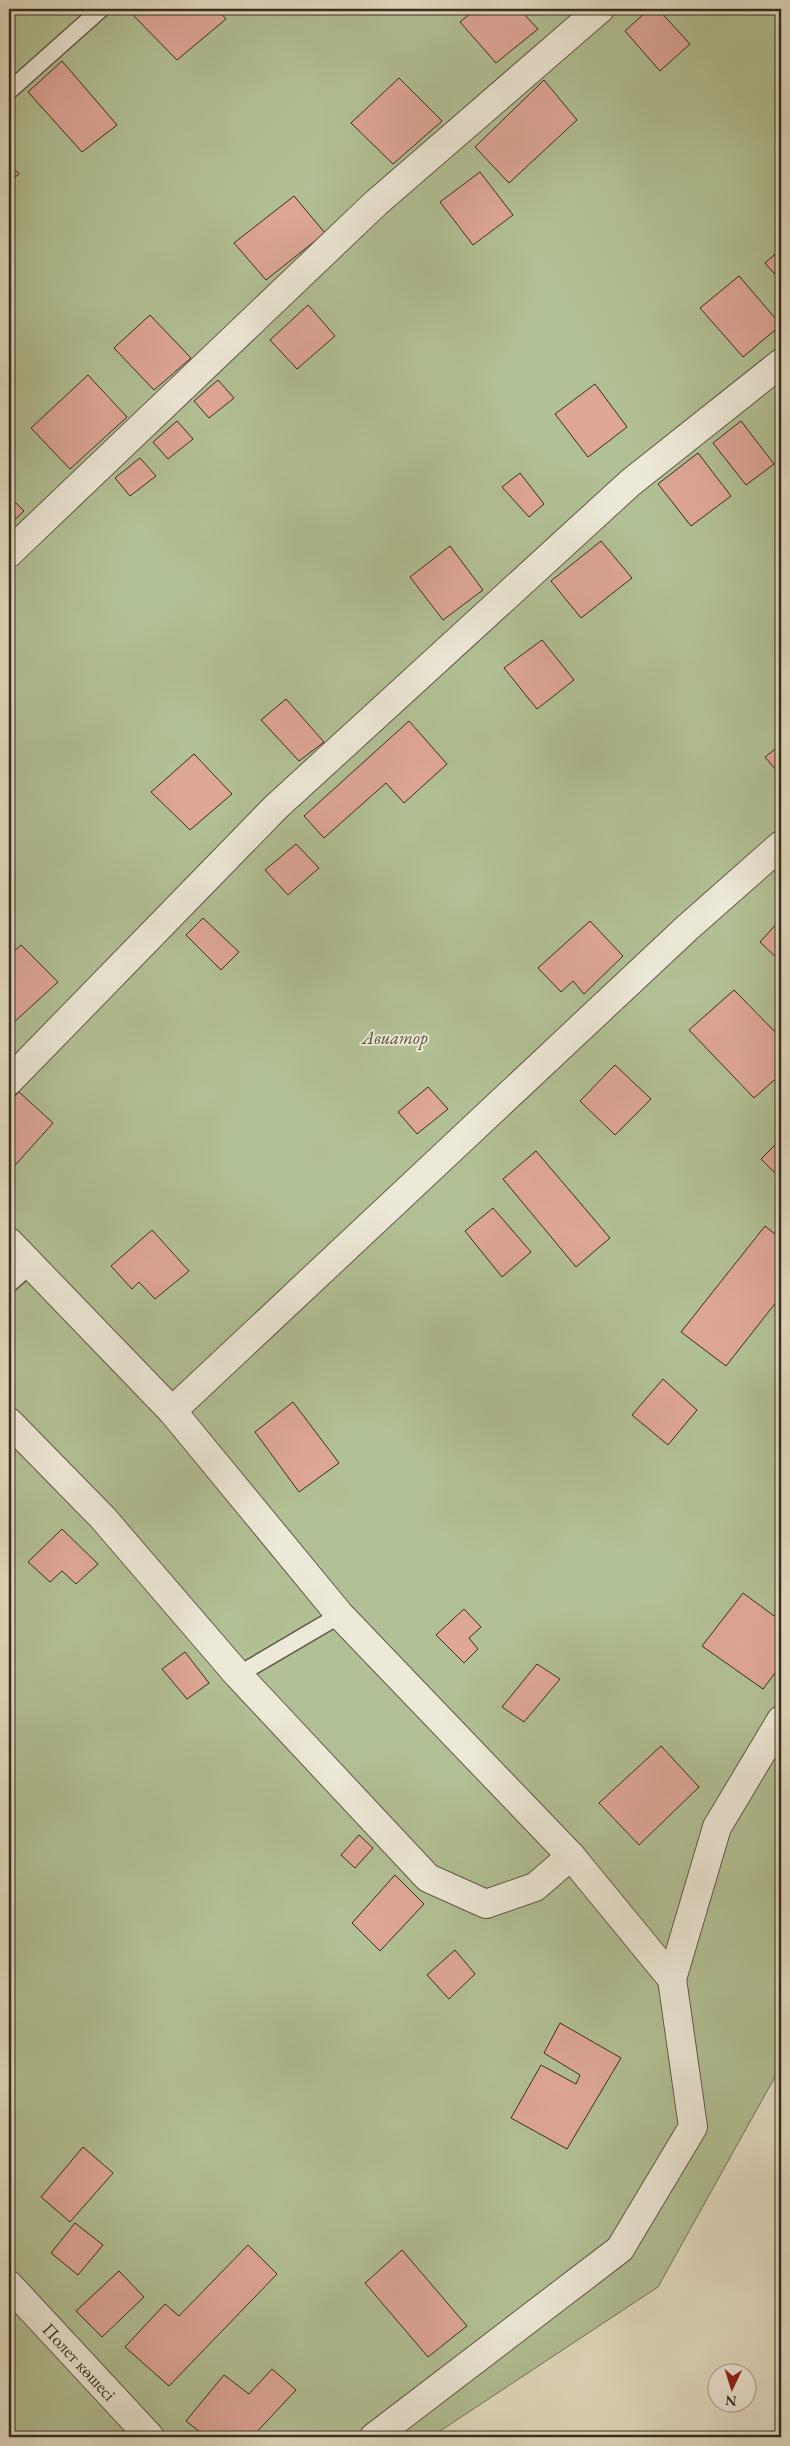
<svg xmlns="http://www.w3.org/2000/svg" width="790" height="2446" font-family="'EB Garamond',serif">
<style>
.green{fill:#b2c195;stroke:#74765a}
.building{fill:#dfa798;stroke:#372c20}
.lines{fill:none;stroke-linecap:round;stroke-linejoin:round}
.service-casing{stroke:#625849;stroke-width:19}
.minor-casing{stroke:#625849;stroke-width:30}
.service{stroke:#ede9d8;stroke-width:16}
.minor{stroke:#ede9d8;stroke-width:28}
.labels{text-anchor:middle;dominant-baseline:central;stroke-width:4;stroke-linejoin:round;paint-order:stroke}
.park-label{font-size:18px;font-style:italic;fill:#56513d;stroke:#ede9d8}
.street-label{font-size:18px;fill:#372c20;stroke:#ede9d8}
</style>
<rect width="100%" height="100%" fill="#e4ddc3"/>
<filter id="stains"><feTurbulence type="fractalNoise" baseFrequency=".004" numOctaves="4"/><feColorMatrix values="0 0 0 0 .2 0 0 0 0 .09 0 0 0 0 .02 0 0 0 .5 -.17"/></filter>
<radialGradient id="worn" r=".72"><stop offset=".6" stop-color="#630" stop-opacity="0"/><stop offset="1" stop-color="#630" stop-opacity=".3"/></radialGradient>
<path class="green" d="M9,9H781V2066L658,2287L431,2437H9Z"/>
<path class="building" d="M135,9H217L226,19L177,60L130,12Z
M476,9H519L538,29L496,63L460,22Z
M649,9H658L690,44L660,71L625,31Z
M62,61L117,125L82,152L28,92Z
M399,78L442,121L393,164L351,123Z
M544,80L577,120L509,183L475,147Z
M9,163L19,174L9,182Z
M480,172L513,215L473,245L440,202Z
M294,196L325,233L266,280L234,243Z
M781,249V281L765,263Z
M739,276L781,325L743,357L700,308Z
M308,305L335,336L297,369L270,340Z
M150,315L191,358L154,390L114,348Z
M88,375L127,417L70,469L31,428Z
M218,380L234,398L209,418L194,401Z
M595,384L627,427L588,457L555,414Z
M177,421L193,439L168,459L153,442Z
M741,421L774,464L746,485L713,443Z
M698,453L731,496L691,526L658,484Z
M140,458L156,476L130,496L115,478Z
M520,473L544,504L529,517L502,487Z
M9,496L24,511L9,525Z
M601,541L632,578L581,618L551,581Z
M450,546L483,590L443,620L410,577Z
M542,640L574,680L537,709L504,668Z
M286,699L324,742L299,761L261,720Z
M409,721L447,764L404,803L386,783L324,838L304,816Z
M779,746L781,748V776L765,757Z
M194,754L232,794L190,830L151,792Z
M296,844L319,868L288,895L265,870Z
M203,918L239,952L221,970L186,935Z
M781,919V962L760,942Z
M590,921L623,956L584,994L573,981L561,992L538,968Z
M21,945L58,982L12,1024L9,1020V956Z
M734,990L781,1038V1074L754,1098L689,1030Z
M615,1065L651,1099L615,1135L580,1101Z
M428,1087L448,1109L417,1134L398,1112Z
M19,1092L53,1123L9,1172V1102Z
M781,1139V1179L761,1159Z
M536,1151L610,1238L576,1267L503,1179Z
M493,1208L531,1252L502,1277L465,1231Z
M765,1226L781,1239V1296L726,1366L681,1332Z
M152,1230L189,1271L155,1299L139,1282L132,1289L111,1266Z
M663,1379L697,1410L668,1445L632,1415Z
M293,1402L339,1463L299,1492L255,1432Z
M62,1529L98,1564L76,1584L62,1571L50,1582L28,1562Z
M743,1593L781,1621V1665L763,1689L702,1646Z
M464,1609L481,1627L469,1638L478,1649L464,1663L436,1635Z
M185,1652L209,1683L187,1699L162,1669Z
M537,1664L560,1679L524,1722L502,1707Z
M661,1746L699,1787L639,1845L599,1803Z
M359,1835L373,1848L355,1868L341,1855Z
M395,1875L424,1904L380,1951L352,1923Z
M455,1950L475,1974L449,1999L427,1975Z
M560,2023L621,2058L567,2149L511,2118L541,2065L576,2084L580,2075L544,2053Z
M83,2147L113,2173L70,2222L41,2197Z
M75,2223L103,2245L78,2275L51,2253Z
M248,2245L277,2274L169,2386L125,2347L165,2304L179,2316Z
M402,2250L467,2326L428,2357L365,2283Z
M119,2271L144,2297L102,2337L76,2311Z
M272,2369L296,2390L252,2437H206L186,2421L224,2375L249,2394Z"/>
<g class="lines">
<g class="service-casing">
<path id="service" d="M9,91L101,9
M9,1284L31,1265
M238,1675L340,1615"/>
</g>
<g class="minor-casing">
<g id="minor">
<path d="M9,553L376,203L600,9"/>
<path d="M9,1081L276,807L630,483L781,363"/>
<path d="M9,1242L172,1411L340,1615L571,1856L672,1979L693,2127L620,2249L374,2437"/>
<path d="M172,1411L687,928L781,845"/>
<path d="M9,1422L103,1518L238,1675L428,1878L486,1904L535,1887L571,1856"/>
<path d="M672,1979L717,1827L781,1720"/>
<path id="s1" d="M9,2285L150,2437"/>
</g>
</g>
<use href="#service" class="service"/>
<use href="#minor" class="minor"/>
</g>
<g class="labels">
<g class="park-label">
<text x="395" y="1037">Авиатор</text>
</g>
<g class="street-label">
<text stroke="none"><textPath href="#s1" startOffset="104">Полет көшесі</textPath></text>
</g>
</g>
<rect width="790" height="2446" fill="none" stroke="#e4ddc3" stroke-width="30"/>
<rect x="10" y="10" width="770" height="2426" fill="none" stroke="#372c20" stroke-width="2.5"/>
<rect x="15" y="15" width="760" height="2416" fill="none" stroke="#372c20"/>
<g transform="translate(732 2388) rotate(184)"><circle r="24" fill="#ede9d8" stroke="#a49d8e"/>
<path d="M0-4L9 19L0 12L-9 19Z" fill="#8f2418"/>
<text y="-8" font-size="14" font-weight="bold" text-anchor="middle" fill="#372c20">N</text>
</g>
<rect width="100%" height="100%" filter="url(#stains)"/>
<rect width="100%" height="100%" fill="url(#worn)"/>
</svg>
